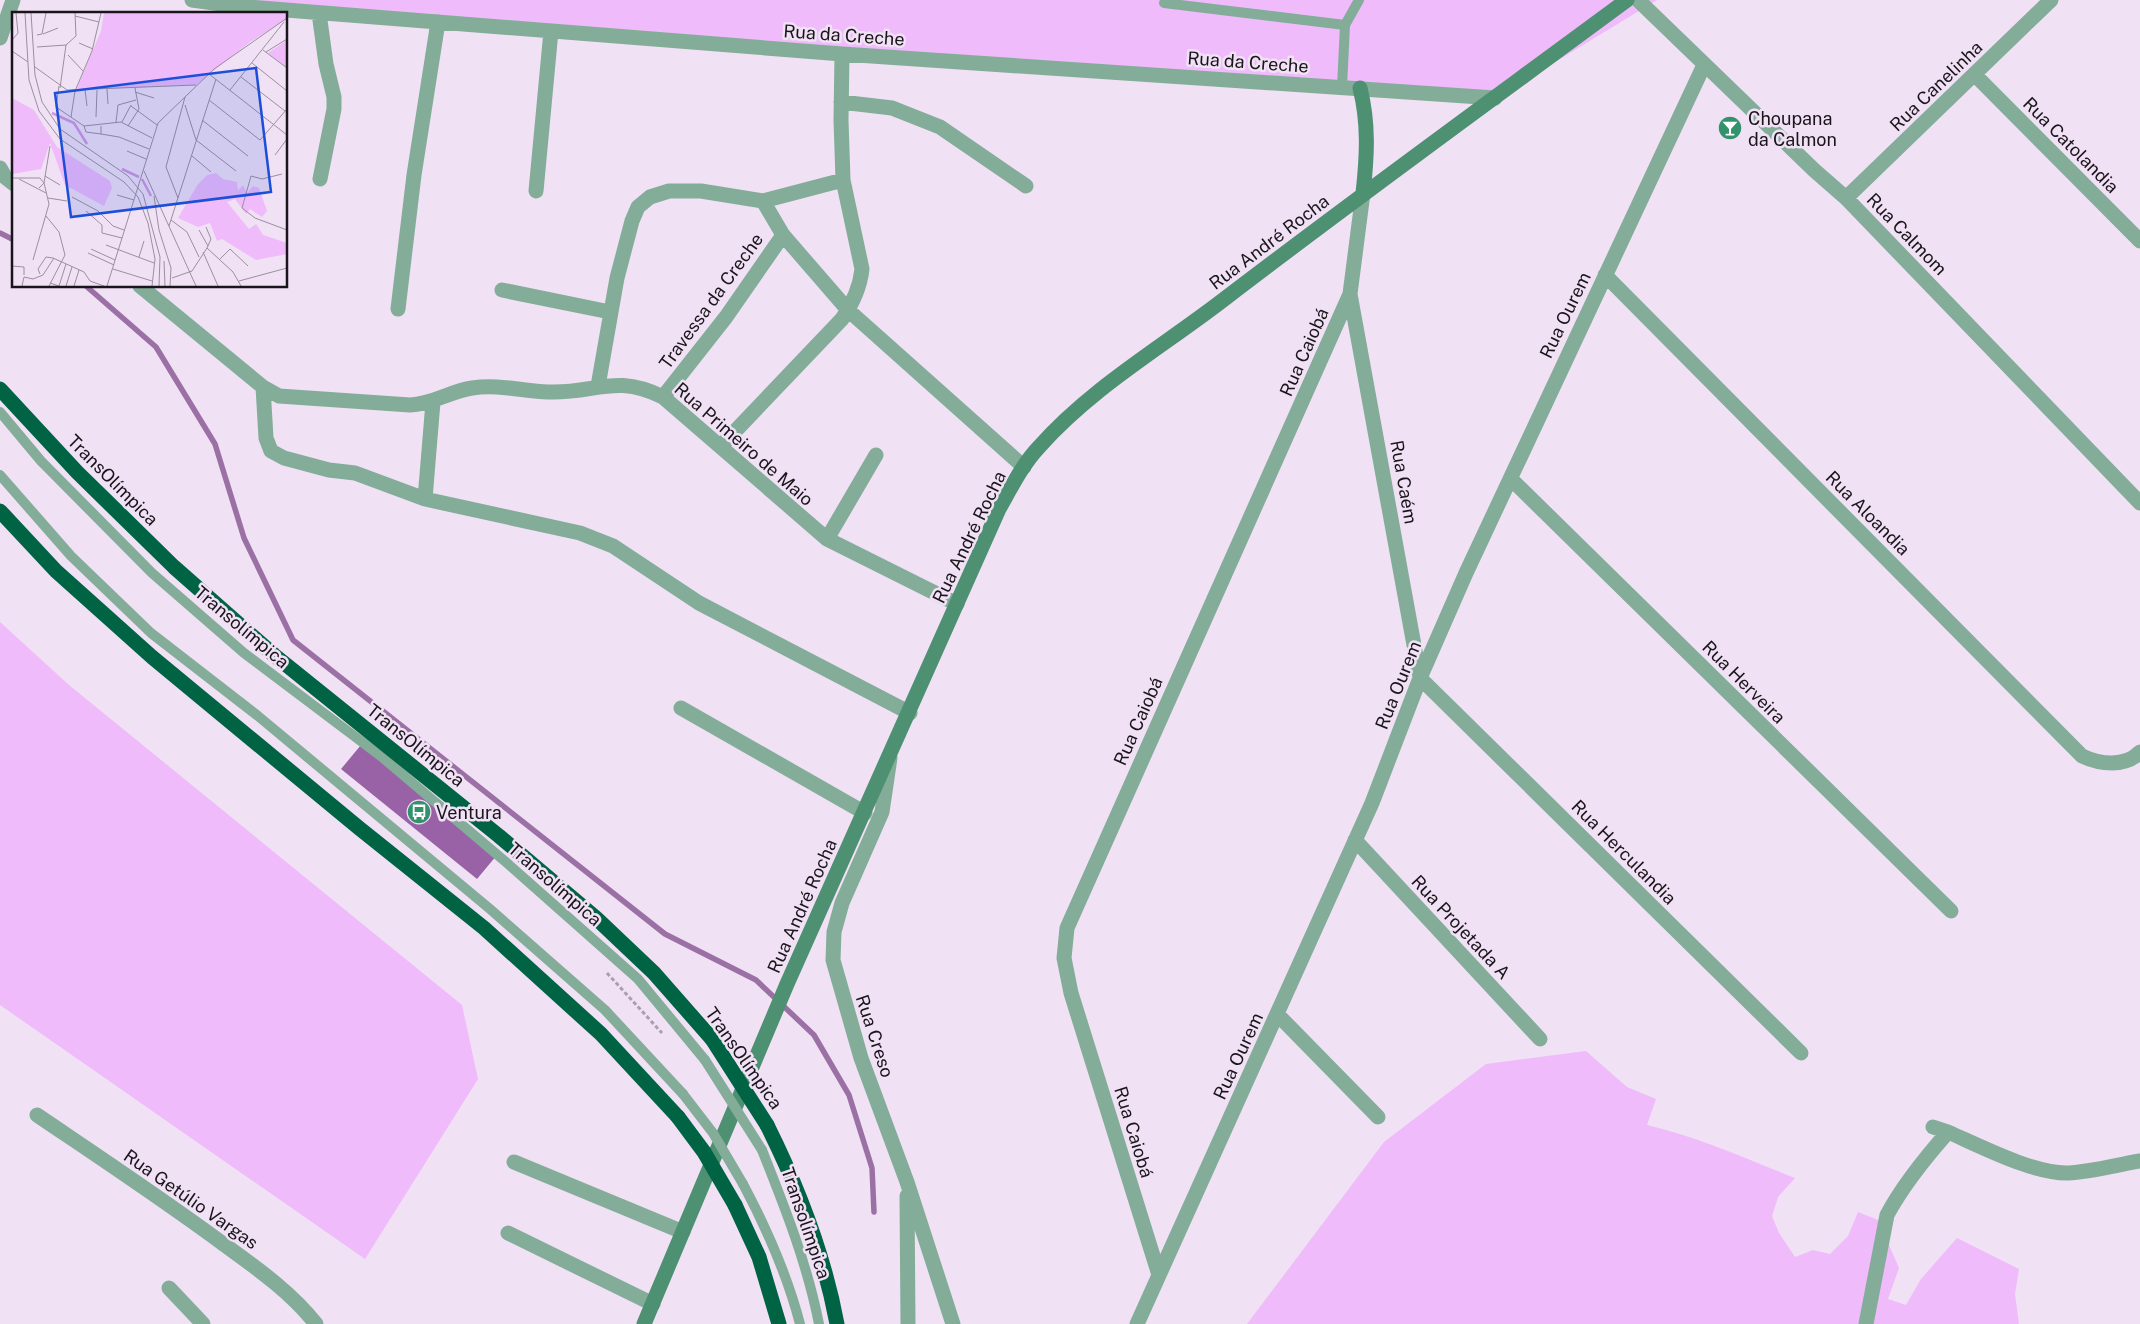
<svg xmlns="http://www.w3.org/2000/svg" width="2140" height="1324" font-family="'Public Sans',sans-serif">
<style>
.green{fill:#efbbfb}
.lines{fill:none;stroke-linecap:round;stroke-linejoin:round}
.stream{stroke:#9b70a5;stroke-width:5.5}
.building{fill:#9961a6}
.path{stroke:#aca0af;stroke-width:3;stroke-dasharray:4 2.5;stroke-linecap:butt}
.service{stroke:#83ad98;stroke-width:10}
.minor{stroke:#83ad98;stroke-width:15}
.tertiary{stroke:#83ad98;stroke-width:15}
.secondary{stroke:#4e9072;stroke-width:15}
.motorway{stroke:#006444;stroke-width:15}
.service-bridge{stroke:#83ad98;stroke-width:10}
.motorway-bridge{stroke:#006444;stroke-width:15}
.labels{text-anchor:middle;dominant-baseline:central;stroke-width:5;stroke-linejoin:round;paint-order:stroke}
.street-label{font-size:18px;fill:#1a151b;stroke:#f1e1f5}
.poi-label{font-size:18px;fill:#1a151b;stroke:#f1e1f5;text-anchor:start}
.inset-river{fill:none;stroke:#d297e0;stroke-width:2.5}
.inset-road{fill:none;stroke:#9b8f9e;stroke-width:1}
.view{fill:#1d4ed8;fill-opacity:0.15;stroke:#1d4ed8;stroke-width:2.5}
.inset-edge{fill:none;stroke:#1a151b;stroke-width:2.5}
</style>
<rect width="100%" height="100%" fill="#f1e1f5"/>
<path class="green" d="M219,0H1657L1486,104Z
M0,622L69,685L462,1005L478,1079L365,1259L0,1005Z
M1586,1051L1627,1087L1656,1099L1647,1125C1699,1137 1746,1159 1795,1178L1778,1197L1772,1216L1779,1233L1795,1257L1813,1250L1830,1254L1848,1236L1858,1212L1878,1220L1899,1268L1888,1299L1906,1305L1921,1279L1957,1238L2019,1269L2015,1294L2019,1324H1247L1384,1142L1486,1064Z"/>
<g class="lines">
<path class="stream" d="M0,233L14,240
M86,286L156,347L215,444L244,538L293,640L665,934L756,980L814,1035L849,1095L872,1168L874,1212"/>
</g>
<path class="building" d="M361,745L497,855L477,879L341,769Z"/>
<g class="lines">
<path class="path" d="M607,973L662,1033"/>
<path class="service" d="M1164,3L1345,25
M1342,87L1345,25L1359,0
M0,412L41,461L152,573L244,653L382,757L507,863L638,979L705,1060
M0,475L71,556L151,633L258,716L490,909L605,1010L683,1094
M762,1150C785,1208 807,1263 819,1324
M743,1184C767,1229 787,1274 800,1324"/>
<path class="minor" d="M192,0L236,6L842,54L1495,98
M1638,0L1814,170L1846,198L2140,503
M319,13L326,64L334,97V109L320,179
M0,38L13,0
M1975,75L2140,241
M841,102L892,108L940,127L1026,186
M0,168L5,177L14,184
M536,191L551,31
M1846,198L2051,0
M783,235L848,310L1024,467
M1605,275L2082,756C2099,764 2125,768 2140,752
M140,286L263,387L279,396L410,405C433,404 451,391 472,388C498,384 523,391 548,392C596,394 614,373 663,397L827,539L957,604
M502,290L610,312
M1350,294L1420,678L1801,1053
M398,309L414,175L438,22
M598,386L617,278L632,221L638,207L650,197L669,191H701L763,201L843,180
M263,387L266,438L271,451L284,458L329,470L355,473L425,499
M663,397L726,317L783,235L763,201
M433,402L425,499L580,533L613,546L699,603L910,713
M721,446L842,319C853,303 860,288 862,269L843,180L841,120L842,54
M1511,479L1951,911
M827,539L876,455
M681,708L865,813
M1355,840L1540,1039
M1277,1014L1378,1117
M37,1115C99,1157 161,1198 222,1243C255,1267 290,1291 316,1324
M1933,1127L1948,1132
M514,1162L683,1232
M508,1233L653,1304
M1159,1275L1071,993L1064,958L1067,928L1350,294L1363,193
M169,1288L203,1324
M1137,1324L1372,803L1420,678L1466,573L1704,65
M1866,1324L1887,1215C1903,1185 1925,1158 1948,1132C1980,1146 2034,1174 2068,1173C2092,1172 2116,1165 2140,1161"/>
<path class="tertiary" d="M890,758L882,812L842,903L834,932L833,960L861,1058L907,1182L953,1324
M907,1196L908,1324"/>
<path class="secondary" d="M1360,88C1369,124 1367,157 1363,193
M644,1324L787,984L999,509C1011,488 1022,465 1039,447C1092,387 1164,346 1227,297C1359,196 1493,99 1627,0"/>
<path class="motorway" d="M0,389L77,472L174,567L274,655L499,836L596,918L654,973L712,1039
M0,511L56,571L152,657L359,828L484,928L601,1034L678,1117
M767,1125C799,1189 824,1254 837,1324
M735,1205L759,1257L779,1324"/>
<path class="service-bridge" d="M705,1060L762,1150
M683,1094L713,1133L743,1184"/>
<path class="motorway-bridge" d="M712,1039L767,1125
M678,1117L704,1152L735,1205"/>
</g>
<defs>
<g id="bar-disc" transform="scale(1.25)"><circle r="9.5" fill="#31926b" stroke="#f1e1f5"/><path d="M-6-5H6L.8 .8V4.5H3.5V6h-7V4.5H-.8V.8Z" fill="#fff"/></g>
<g id="bus-disc" transform="scale(1.25)"><circle r="9.5" fill="#31926b" stroke="#f1e1f5"/><path d="M-5-6H5V4H4V6H2V4H-2V6H-4V4H-5ZM-3.5-4V0h7V-4ZM-3.5 1.2v1.5H-2V1.2ZM2 1.2v1.5H3.5V1.2Z" fill="#fff"/></g>
</defs>
<g fill-rule="evenodd">
<use href="#bar-disc" x="1730" y="128"/>
<use href="#bus-disc" x="419" y="812"/>
</g>
<g class="labels">
<g class="street-label">
<text transform="translate(844 35) rotate(4)">Rua da Creche</text>
<text transform="translate(1248 62) rotate(4)">Rua da Creche</text>
<text transform="translate(1936 86) rotate(-44)">Rua Canelinha</text>
<text transform="translate(2071 145) rotate(45)">Rua Catolandia</text>
<text transform="translate(1907 234) rotate(46)">Rua Calmom</text>
<text transform="translate(1269 242) rotate(-37)">Rua André Rocha</text>
<text transform="translate(711 301) rotate(-54)">Travessa da Creche</text>
<text transform="translate(1565 315) rotate(-64)">Rua Ourem</text>
<text transform="translate(1304 352) rotate(-66)">Rua Caiobá</text>
<text transform="translate(744 444) rotate(41)">Rua Primeiro de Maio</text>
<text transform="translate(113 480) rotate(45)">TransOlímpica</text>
<text transform="translate(1404 482) rotate(80)">Rua Caém</text>
<text transform="translate(1868 513) rotate(45)">Rua Aloandia</text>
<text transform="translate(969 537) rotate(-64)">Rua André Rocha</text>
<text transform="translate(242 627) rotate(40)">Transolímpica</text>
<text transform="translate(1744 682) rotate(45)">Rua Herveira</text>
<text transform="translate(1398 685) rotate(-68)">Rua Ourem</text>
<text transform="translate(1138 721) rotate(-66)">Rua Caiobá</text>
<text transform="translate(416 745) rotate(39)">TransOlímpica</text>
<text transform="translate(1624 852) rotate(45)">Rua Herculandia</text>
<text transform="translate(555 884) rotate(41)">Transolímpica</text>
<text transform="translate(802 906) rotate(-66)">Rua André Rocha</text>
<text transform="translate(1461 927) rotate(47)">Rua Projetada A</text>
<text transform="translate(875 1036) rotate(72)">Rua Creso</text>
<text transform="translate(1238 1056) rotate(-65)">Rua Ourem</text>
<text transform="translate(744 1058) rotate(55)">TransOlímpica</text>
<text transform="translate(1134 1132) rotate(73)">Rua Caiobá</text>
<text transform="translate(191 1199) rotate(35)">Rua Getúlio Vargas</text>
<text transform="translate(806 1223) rotate(71)">Transolímpica</text>
</g>
<g class="poi-label">
<text x="1748" y="118">Choupana<tspan x="1748" dy="21">da Calmon</tspan></text>
<text x="436" y="812">Ventura</text>
</g>
</g>
<g transform="translate(12 12)">
<rect width="275" height="275" fill="#f1e1f5"/>
<path d="M92,1H275V7L238,30L184,73L64,78L89,19ZM275,28V56L256,41ZM0,86L22,98L45,135L98,169L100,176L92,194L53,173L38,131L29,157L0,162ZM204,161L211,167L225,170L226,178L231,173L235,181L241,174L247,176L255,199L250,205L238,197L234,202L223,187L215,190L237,217L244,212L251,223L275,231V242L244,248L210,227L205,229L198,211L186,215L166,206L186,172L195,163Z" fill="#efbbfb"/>
<path class="inset-river" d="M40,101L62,111L75,132M110,157L127,165M130,167L139,184"/>
<path class="inset-road" d="M13,1L17,68L27,99L48,127L112,170L126,185L136,211L143,247L140,274M19,1L23,63L30,90L48,117L116,164L131,182L148,245L147,274M63,4L87,10M31,22L46,16M25,23L30,22L34,1M0,28L6,21L4,1M67,31L81,37M25,35L54,33L64,24L63,1M251,38L275,56M0,39L16,50M254,40L275,27M56,43L71,59M240,51L275,79M23,55L55,78L184,73M197,62L275,123M229,65L273,99M47,74L44,95L72,114L109,110L140,126M48,76L54,33M95,77L96,92M73,78L75,94M218,78L272,10M123,80L142,86M197,88L248,128L275,97M173,93L184,128L224,159M119,94L145,113M59,105L63,79L80,39L89,1M84,105L85,78M190,108L236,144M104,110L106,93L124,88M110,110L119,93M72,114L74,120L89,122M89,114V122L107,125L137,137M116,114L127,97L123,76M115,139L134,147M263,143L275,127M180,144L199,160M132,159L184,274M270,162L250,167L239,164L230,196L243,206L275,218M33,164L48,173M0,166H28L32,171L27,176M7,167L34,181M105,183L122,188M142,184L147,218L159,256L158,274M60,185L86,199L101,214L112,218M36,186L55,189M166,186L154,155L173,85M74,199L90,213V221L110,226M34,204L47,220L53,243L37,274M159,208L175,220L187,245M157,214L204,67M194,215L199,227L195,236M187,218L196,234M94,233L142,251M79,237L103,248M191,240L206,274M76,241L102,253M127,245L132,229M208,247L218,237L236,254M21,248L37,192L32,171L38,134M152,249L153,274M0,254L12,255V263M101,257L140,269M28,262L26,257L34,245L41,246L72,260L78,269L92,274M160,266L180,259L195,236L221,260L229,274M227,269L275,256M38,271L47,274L54,252M10,274L12,265L21,267L31,263L42,246M54,274L60,255M62,274L67,258M95,274L146,111L202,57L275,6"/>
<path class="view" d="M244,56L259,180L59,205L43,81Z"/>
<rect width="275" height="275" class="inset-edge"/>
</g>
</svg>
